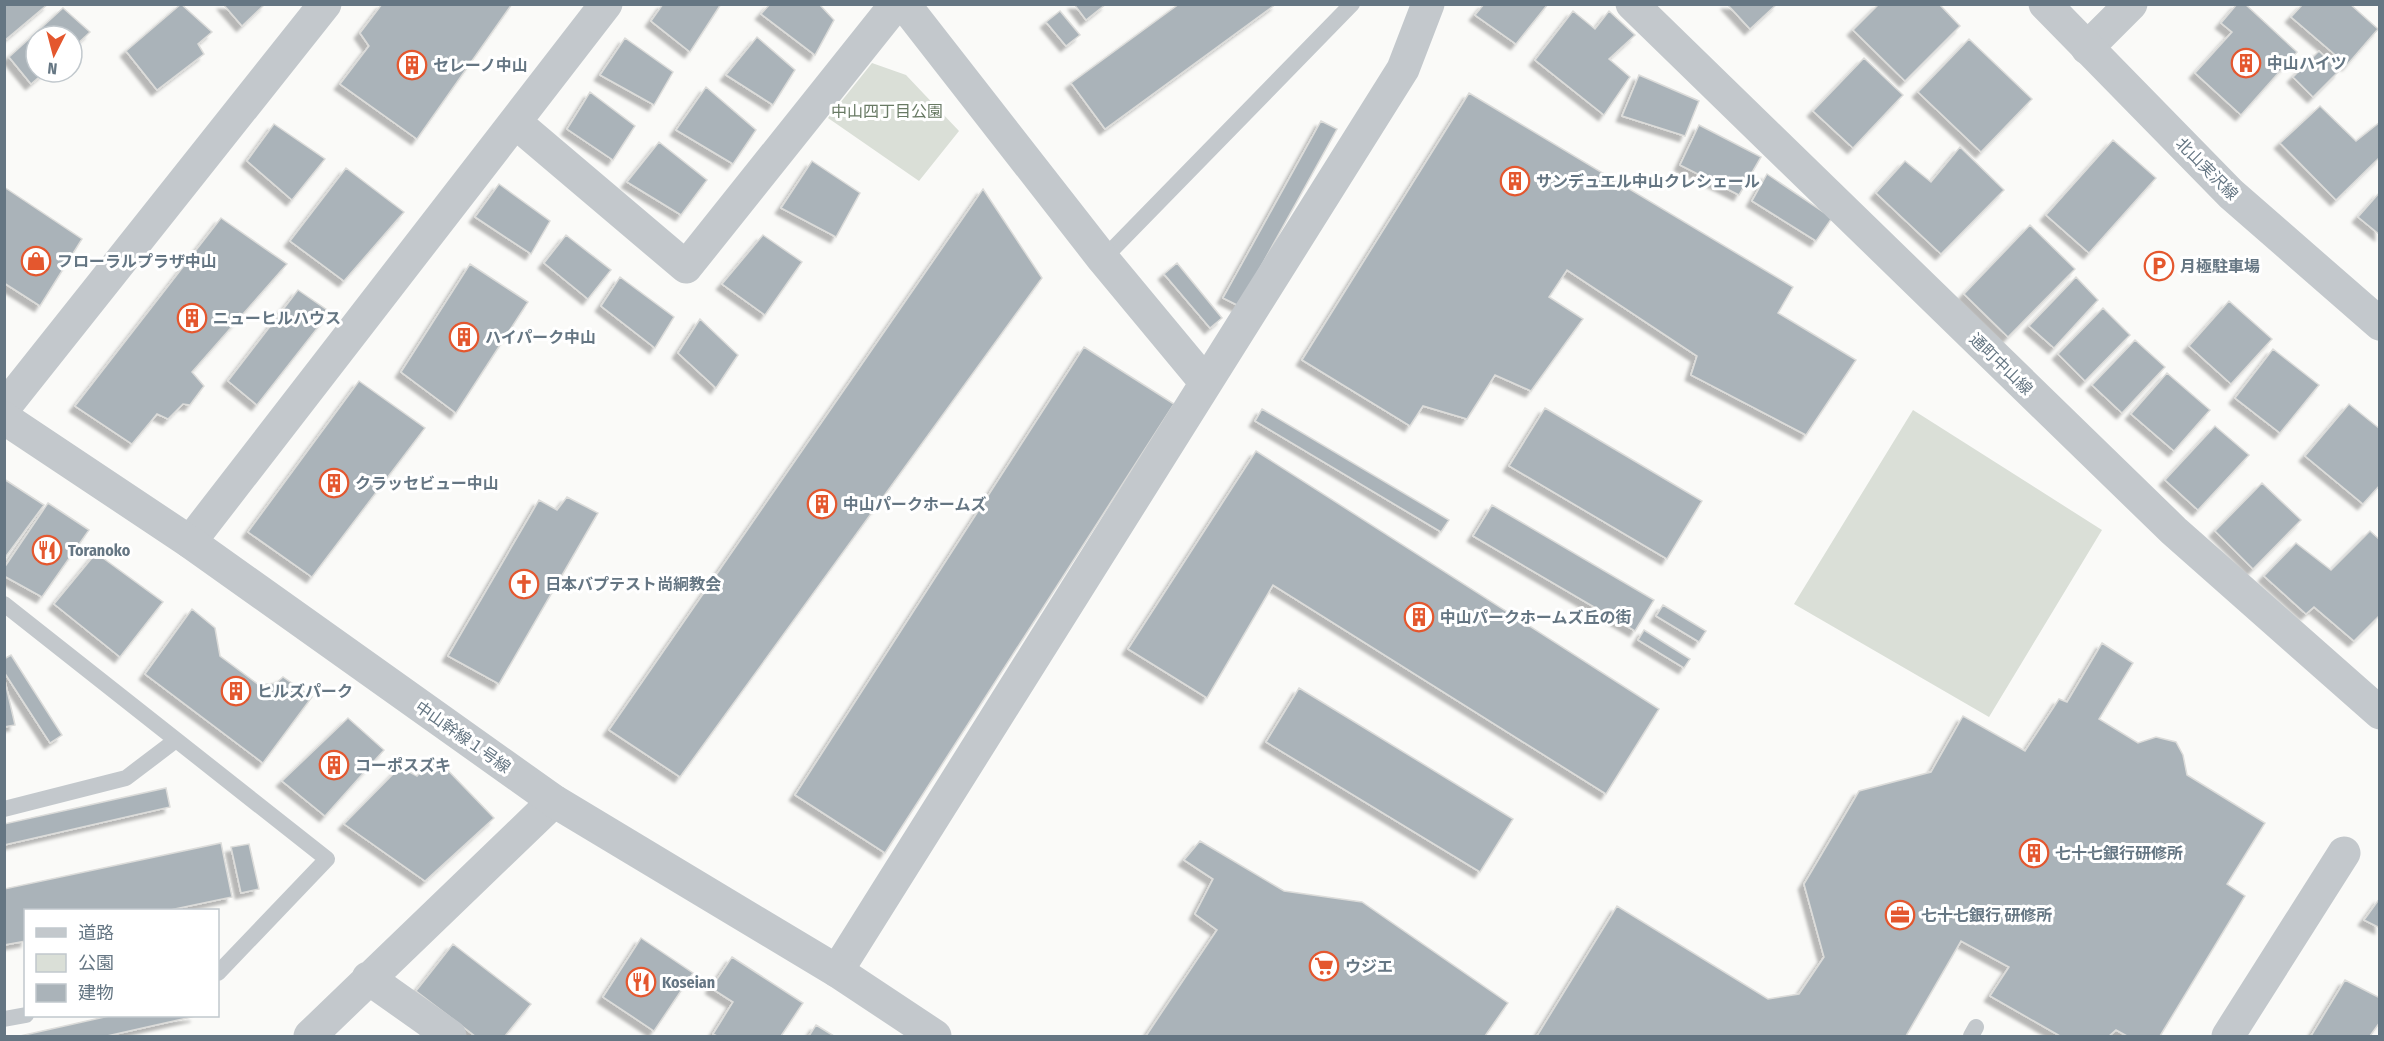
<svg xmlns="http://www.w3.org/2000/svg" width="2384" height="1041" font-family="'Fira Sans Condensed','Noto Sans JP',sans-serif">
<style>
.green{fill:#dadfd7}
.building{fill:#aab3b9;stroke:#dcdcda;stroke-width:1.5;filter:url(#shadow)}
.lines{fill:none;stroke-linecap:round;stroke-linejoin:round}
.service{stroke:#c3c8cc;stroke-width:16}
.minor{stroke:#c3c8cc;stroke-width:33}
.tertiary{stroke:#c3c8cc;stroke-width:33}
.labels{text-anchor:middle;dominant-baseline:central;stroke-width:6;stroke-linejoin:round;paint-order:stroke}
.poi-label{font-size:16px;font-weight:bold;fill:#657683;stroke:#fff;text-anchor:start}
.park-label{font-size:16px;fill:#687a64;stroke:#fff}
.street-label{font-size:16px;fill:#657683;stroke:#fff}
</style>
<defs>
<filter id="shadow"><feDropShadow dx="-5.5" dy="5.5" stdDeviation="1.5" flood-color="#0004"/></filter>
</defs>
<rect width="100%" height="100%" fill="#fafaf8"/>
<path class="green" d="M872,63L906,75L959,131L919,181L828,118Z
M1913,410L2102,530L1989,717L1794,604Z"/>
<path class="building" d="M4,4H48L4,41Z
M181,4L212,32L198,44L204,54L157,90L126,51Z
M223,4H265L242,26Z
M382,4H512L417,139L340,84L369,46L360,33Z
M663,4H721L690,52L651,21Z
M770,4H819L834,20L815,55L761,14Z
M1074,4H1106L1086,20Z
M1179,4H1276L1105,129L1071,83Z
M1484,4H1548L1516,44L1475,15Z
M1727,4H1777L1750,29Z
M1879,4H1939L1960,26L1905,81L1853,30Z
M2237,4H2245L2297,52L2241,115L2195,73L2232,32L2221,23Z
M2303,4H2350L2378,29L2347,65L2291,17Z
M63,8L90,32L72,49V36H36V72H45L31,84L9,57Z
M1060,11L1080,35L1066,46L1046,22Z
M1573,11L1595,29L1609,11L1635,35L1609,59L1630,77L1604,115L1535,60Z
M757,37L795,70L773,105L726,75Z
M625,38L673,72L654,105L600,75Z
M1969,39L2032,99L1981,152L1918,92Z
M2319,51L2339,71L2313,97L2293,77Z
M1864,58L1903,95L1853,148L1813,111Z
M1639,75L1699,101L1685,136L1622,116Z
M706,87L756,130L733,164L676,130Z
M590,92L635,126L613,160L567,129Z
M1469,93L1793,287L1778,313L1856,360L1806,435L1691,375L1697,356L1567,270L1549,297L1583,319L1531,391L1495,375L1467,419L1423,406L1410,426L1302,360Z
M2320,106L2356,141L2380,122V157L2336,200L2280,143Z
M1321,121L1337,129L1239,306L1223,298Z
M274,124L325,159L292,200L247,161Z
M1699,125L1761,157L1739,195L1680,165Z
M2113,140L2156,178L2089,253L2046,215Z
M659,142L707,180L681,215L627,182Z
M1960,147L2004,190L1941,254L1876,193L1905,161L1931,182Z
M812,161L860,193L836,237L781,208Z
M346,168L404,212L344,281L290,241Z
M1767,174L1832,218L1816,241L1752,201Z
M499,184L550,221L531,254L475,217Z
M4,187L82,239L40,306L4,283Z
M983,189L1042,278L680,777L609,730Z
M2380,192V235L2358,217Z
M221,218L287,264L192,372L204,386L190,405L183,404L168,419L157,414L132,444L75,406Z
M2030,225L2075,269L2008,337L1964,294Z
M566,235L611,270L588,299L544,263Z
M763,235L802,262L765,315L722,284Z
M1177,263L1222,318L1210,328L1164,274Z
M470,264L528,302L456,413L401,372Z
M620,277L674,317L655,348L601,306Z
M2076,277L2098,300L2054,348L2029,326Z
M298,290L330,312L257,405L228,381Z
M2229,301L2272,339L2231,384L2189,346Z
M2103,308L2130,335L2085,381L2058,354Z
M700,319L738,355L716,388L678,353Z
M2135,340L2165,367L2122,413L2092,385Z
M1084,347L1174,404L885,853L795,795Z
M2273,349L2319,385L2280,433L2235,398Z
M2167,373L2210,410L2174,451L2131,414Z
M359,381L425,428L312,577L248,532Z
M2349,404L2380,429V485L2363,504L2305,456Z
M1545,408L1702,501L1667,559L1509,466Z
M1262,409L1449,520L1441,532L1255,421Z
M2215,426L2249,455L2198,510L2165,480Z
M1256,451L1659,709L1606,794L1273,585L1207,698L1128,649Z
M4,479L44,505L4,559Z
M2262,483L2301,520L2253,569L2215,531Z
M567,497L598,513L499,684L448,656L539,500L557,510Z
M48,503L89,530L42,597L4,576V568Z
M1492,505L1654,600L1635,631L1473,536Z
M2370,531L2380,540V615L2354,641L2314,607L2306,614L2264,576L2296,543L2331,570Z
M96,553L163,602L120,657L54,604Z
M1663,605L1706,631L1699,642L1656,616Z
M192,609L215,628L220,656L259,685L276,683L283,677L312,697L263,763L145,674Z
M1644,630L1690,659L1684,668L1638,640Z
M2102,643L2133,663L2099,719L2138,743L2156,737L2176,742L2183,755L2187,775L2265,823L2227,884L2245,896L2160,1036H2127L2116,1030L2109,1036H2060L1990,996L2009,967L1961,941L1906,1036H1537L1617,906L1768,999L1799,994L1824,957L1804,884L1859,791L1931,772L1963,716L2025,751L2059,699L2067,702Z
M11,655L62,735L50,743L4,672V659Z
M4,677L15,725L4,727Z
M1299,688L1513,819L1480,872L1266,742Z
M348,718L384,750L325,816L282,781Z
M434,756L494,818L425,881L344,824L400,767L417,776Z
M166,788L170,807L4,845V824Z
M1200,841L1284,891L1362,902L1508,1003L1485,1036H1146L1217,930L1195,914L1213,879L1184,860Z
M221,843L232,897L170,910H26V941L4,945V889Z
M249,844L259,889L241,893L231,847Z
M2380,898V928L2364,920Z
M641,938L693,973L654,1031L603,997Z
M453,944L531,1004L505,1036H475L416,991Z
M732,957L803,1003L781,1036H717L713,1034L733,1002L711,988Z
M2345,980L2380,998V1022L2370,1036H2311Z
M109,1016H196L107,1036H20Z
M816,1025L834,1036H809Z"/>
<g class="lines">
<path class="service" d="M1103,259L1352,4
M4,604L327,859L218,973
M4,809L126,778L176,740
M4,1019L26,1015
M1971,1036L1976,1027"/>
<path class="minor" d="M904,4L1103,259L1206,383
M1632,4L2174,531L2380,713
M2087,48L2131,4
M515,122L686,267L896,4
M4,408L325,4
M190,542L606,4
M837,971L1403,69L1428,4
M368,978L450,1036
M310,1036L554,801
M2228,1036L2344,853"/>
<path class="tertiary" d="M2045,4L2231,194L2380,324
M4,418L190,542L554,801L837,971L935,1036"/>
</g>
<defs>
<g id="building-ring" transform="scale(1.5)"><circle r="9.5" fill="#fff" stroke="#e4572e" stroke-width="1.5"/><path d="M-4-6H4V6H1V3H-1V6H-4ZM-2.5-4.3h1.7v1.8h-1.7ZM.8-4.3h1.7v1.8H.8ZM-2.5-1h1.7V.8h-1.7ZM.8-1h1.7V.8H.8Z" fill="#e4572e"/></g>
<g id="shop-ring" transform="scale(1.5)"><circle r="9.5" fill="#fff" stroke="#e4572e" stroke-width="1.5"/><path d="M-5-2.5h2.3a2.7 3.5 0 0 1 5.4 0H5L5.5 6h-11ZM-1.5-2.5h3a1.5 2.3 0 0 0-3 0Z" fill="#e4572e"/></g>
<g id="parking-ring" transform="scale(1.5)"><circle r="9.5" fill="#fff" stroke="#e4572e" stroke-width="1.5"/><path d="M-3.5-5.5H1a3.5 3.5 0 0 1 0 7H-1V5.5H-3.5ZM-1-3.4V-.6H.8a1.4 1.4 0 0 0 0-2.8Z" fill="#e4572e"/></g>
<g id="restaurant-ring" transform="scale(1.5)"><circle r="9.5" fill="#fff" stroke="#e4572e" stroke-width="1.5"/><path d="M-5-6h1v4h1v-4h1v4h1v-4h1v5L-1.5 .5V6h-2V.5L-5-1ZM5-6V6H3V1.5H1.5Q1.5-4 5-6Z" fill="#e4572e"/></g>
<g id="church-ring" transform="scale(1.5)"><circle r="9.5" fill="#fff" stroke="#e4572e" stroke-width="1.5"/><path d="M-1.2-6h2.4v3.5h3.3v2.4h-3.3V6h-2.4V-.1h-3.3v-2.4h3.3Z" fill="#e4572e"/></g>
<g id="office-ring" transform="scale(1.5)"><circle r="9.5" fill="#fff" stroke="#e4572e" stroke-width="1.5"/><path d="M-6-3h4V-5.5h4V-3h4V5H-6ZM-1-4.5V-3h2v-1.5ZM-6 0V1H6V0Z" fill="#e4572e"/></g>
<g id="supermarket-ring" transform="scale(1.5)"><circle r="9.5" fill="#fff" stroke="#e4572e" stroke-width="1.5"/><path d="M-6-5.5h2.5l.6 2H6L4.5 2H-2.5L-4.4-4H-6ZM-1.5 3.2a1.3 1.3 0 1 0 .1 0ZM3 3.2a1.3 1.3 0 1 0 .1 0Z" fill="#e4572e"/></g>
</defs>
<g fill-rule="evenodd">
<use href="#building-ring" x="2246" y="63"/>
<use href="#building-ring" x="412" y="65"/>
<use href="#building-ring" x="1515" y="181"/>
<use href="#shop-ring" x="36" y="261"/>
<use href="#parking-ring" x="2159" y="266"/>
<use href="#building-ring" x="192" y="318"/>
<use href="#building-ring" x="464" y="337"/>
<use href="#building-ring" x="334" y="483"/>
<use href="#building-ring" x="822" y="504"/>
<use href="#restaurant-ring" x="47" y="550"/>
<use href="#church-ring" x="524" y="584"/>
<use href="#building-ring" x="1419" y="617"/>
<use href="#building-ring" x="236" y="691"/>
<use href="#building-ring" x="334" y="765"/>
<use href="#building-ring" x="2034" y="853"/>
<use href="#office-ring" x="1900" y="915"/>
<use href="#supermarket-ring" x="1324" y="966"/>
<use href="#restaurant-ring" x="641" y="982"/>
</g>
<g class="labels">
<g class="poi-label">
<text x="2267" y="63">中山ハイツ</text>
<text x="433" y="65">セレーノ中山</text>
<text x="1536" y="181">サンデュエル中山クレシェール</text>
<text x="57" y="261">フローラルプラザ中山</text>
<text x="2180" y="266">月極駐車場</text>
<text x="213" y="318">ニューヒルハウス</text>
<text x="485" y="337">ハイパーク中山</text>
<text x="355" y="483">クラッセビュー中山</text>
<text x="843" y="504">中山パークホームズ</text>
<text x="68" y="550">Toranoko</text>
<text x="545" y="584">日本バプテスト尚絅教会</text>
<text x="1440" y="617">中山パークホームズ丘の街</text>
<text x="257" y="691">ヒルズパーク</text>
<text x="355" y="765">コーポスズキ</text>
<text x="2055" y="853">七十七銀行研修所</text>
<text x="1921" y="915">七十七銀行 研修所</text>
<text x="1345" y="966">ウジエ</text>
<text x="662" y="982">Koseian</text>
</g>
<g class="park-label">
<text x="887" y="111">中山四丁目公園</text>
</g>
<g class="street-label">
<text transform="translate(2207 169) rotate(45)">北山実沢線</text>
<text transform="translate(2001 364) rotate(44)">通町中山線</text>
<text transform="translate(463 737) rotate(35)">中山幹線１号線</text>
</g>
</g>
<rect width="2384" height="1041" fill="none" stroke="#657683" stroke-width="12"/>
<rect x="24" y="909" width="195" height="108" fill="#ffffff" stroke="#c1c8cd" stroke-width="1.5"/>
<rect x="36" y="928" width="30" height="9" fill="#c3c8cc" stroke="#c1c8cd" stroke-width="1.5"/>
<text x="78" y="939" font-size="18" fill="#657683">道路</text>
<rect x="36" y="954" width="30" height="18" fill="#dadfd7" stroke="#c1c8cd" stroke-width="1.5"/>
<text x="78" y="969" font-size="18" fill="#657683">公園</text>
<rect x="36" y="984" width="30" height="18" fill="#aab3b9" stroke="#c1c8cd" stroke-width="1.5"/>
<text x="78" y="999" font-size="18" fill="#657683">建物</text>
<g transform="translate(54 54) rotate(186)"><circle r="28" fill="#ffffff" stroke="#c1c8cd" stroke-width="1.5"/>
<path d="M0-4.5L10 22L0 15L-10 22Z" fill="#e4572e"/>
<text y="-9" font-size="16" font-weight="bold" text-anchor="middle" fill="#657683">N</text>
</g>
</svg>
